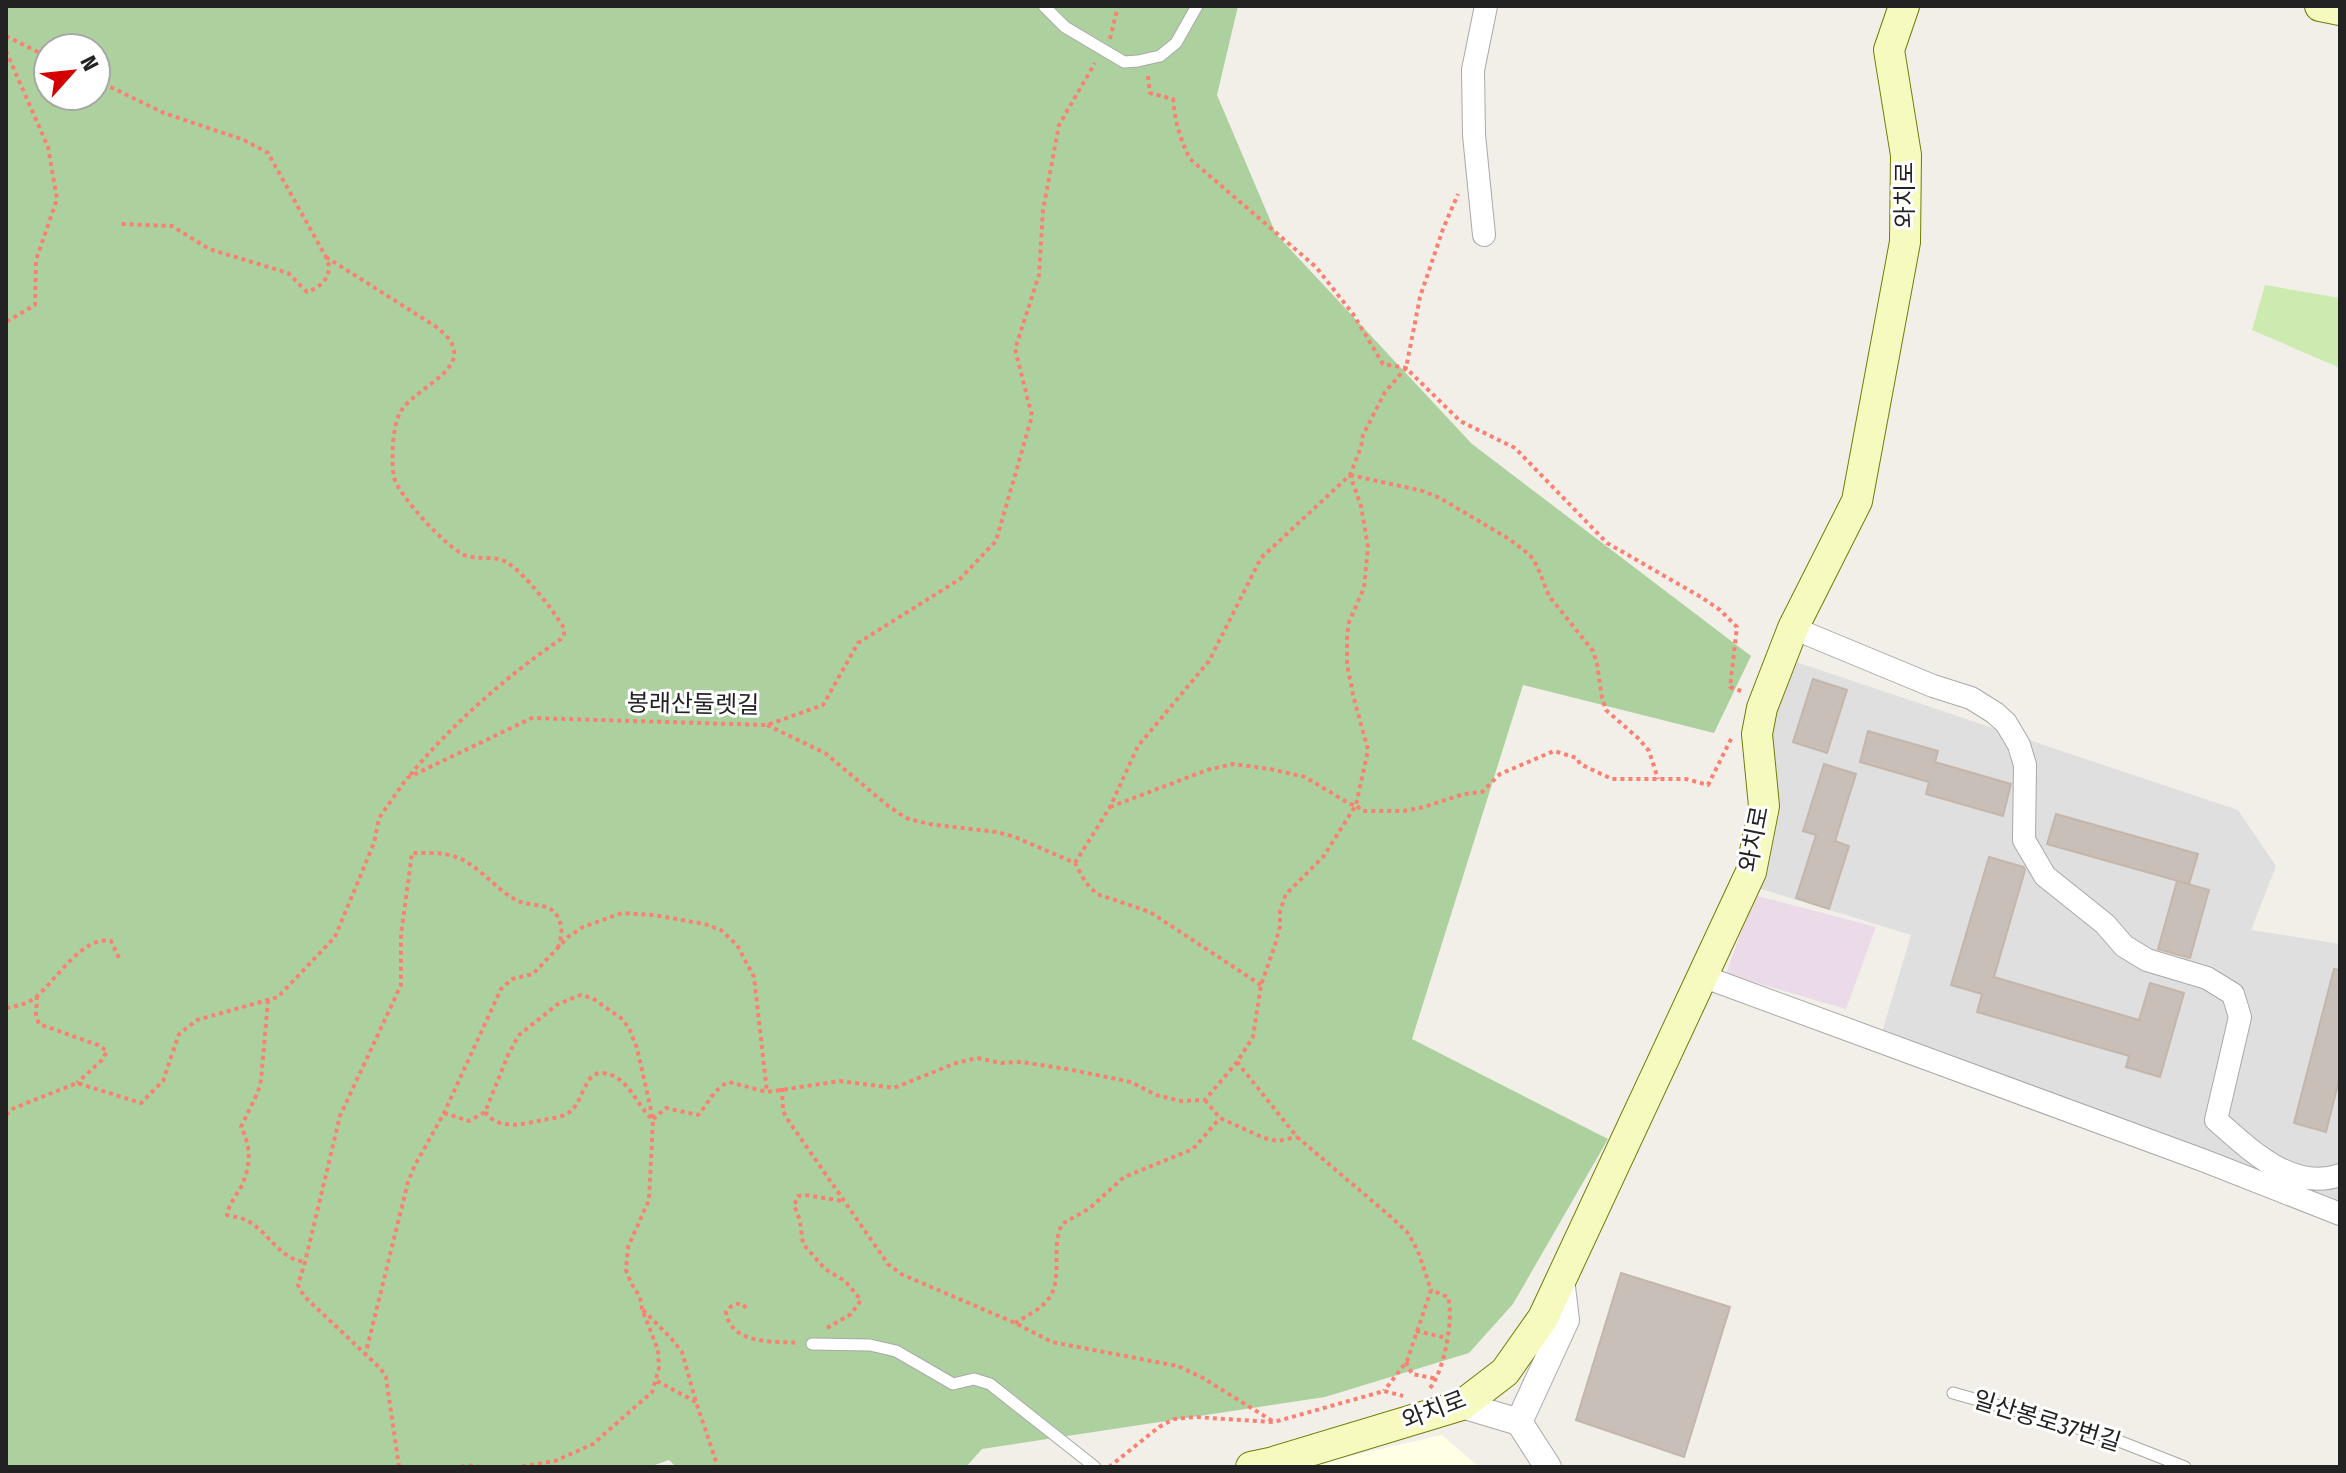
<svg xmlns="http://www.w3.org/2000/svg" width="2346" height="1473" font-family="'Fira Sans Condensed','Noto Sans KR',sans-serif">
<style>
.residential{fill:#e0dfdf}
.industrial{fill:#ebdbe8}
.education{fill:#ffffe5}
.grass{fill:#cdebb0}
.forest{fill:#add19e;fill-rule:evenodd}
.building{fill:#c7bfb8;stroke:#c4b6ab;stroke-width:2}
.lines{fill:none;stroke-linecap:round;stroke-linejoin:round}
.service-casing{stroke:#a9a9a9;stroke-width:13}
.minor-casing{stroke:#a9a9a9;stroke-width:24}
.tertiary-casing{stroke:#a9a9a9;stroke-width:28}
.secondary-casing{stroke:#707d05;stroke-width:32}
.path{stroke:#fa8072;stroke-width:4;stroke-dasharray:4 4;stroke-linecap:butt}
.service{stroke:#fff;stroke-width:11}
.minor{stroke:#fff;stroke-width:22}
.tertiary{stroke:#fff;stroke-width:26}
.secondary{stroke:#f7fabf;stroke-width:30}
.labels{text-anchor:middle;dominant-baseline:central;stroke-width:6;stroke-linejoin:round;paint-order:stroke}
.street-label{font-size:24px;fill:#222;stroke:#fff}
</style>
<rect width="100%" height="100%" fill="#f2efe9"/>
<path class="residential" d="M1793,661L2238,810L2276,866L2251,930L2340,944V1201L1882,1032L1911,935L1758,888L1767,746L1779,694Z"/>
<path class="industrial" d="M1754,895L1876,927L1846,1009L1726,974Z"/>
<path class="education" d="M1442,1435L1479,1467H1302Z"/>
<path class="grass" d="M2265,285L2340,298V368L2252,330Z"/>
<path class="forest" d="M6,6H1238L1217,95L1276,234L1472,444L1751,656L1714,733L1523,685L1412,1039L1608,1139L1513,1304L1469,1353L1325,1397L982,1449L966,1467H676L669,1460L649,1467H6ZM48,48H96V96H48Z"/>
<path class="building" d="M1813,679L1847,690L1827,753L1793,742Z
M1868,731L1938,751L1935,762L2011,784L2003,816L1926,794L1929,782L1860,762Z
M1824,764L1856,774L1835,841L1849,846L1829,909L1796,898L1816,835L1803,831Z
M2056,814L2198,854L2189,884L2047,844Z
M1989,857L2024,867L2025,870L1994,977L2139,1020L2150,983L2184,993L2160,1077L2126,1067L2129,1056L1977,1012L1982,994L1951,985Z
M2177,881L2209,890L2190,958L2158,949Z
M2334,969L2340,970V1076L2326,1132L2294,1123Z
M1621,1273L1730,1307L1684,1457L1576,1420Z"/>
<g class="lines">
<g class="service-casing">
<path id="service" d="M1044,6L1065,27L1124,62L1138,61L1160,56L1176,43L1197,6
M812,1344L870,1345L896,1351L953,1384L974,1379L990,1384L1095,1467
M1953,1393L2106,1436L2185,1467"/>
</g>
<g class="minor-casing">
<path id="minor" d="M1484,235L1474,135L1473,70L1486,6
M1793,628L1933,686L1971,698L1995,713L2006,723L2019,745L2025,765L2024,840L2045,876L2105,924L2124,946L2147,960L2207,978L2233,994L2240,1017L2216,1120C2249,1149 2292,1192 2340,1175
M1702,976L2205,1161L2340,1214"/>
</g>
<g class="tertiary-casing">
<path id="tertiary" d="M1462,1405L1519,1422L1548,1467
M1519,1422L1566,1320L1561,1279"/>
</g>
<g class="secondary-casing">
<path id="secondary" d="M2320,6L2340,10
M1251,1467L1270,1463L1462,1405L1505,1372L1543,1318L1751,872L1764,806L1757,734L1762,708L1793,628L1857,501L1905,242L1906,155L1889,50L1904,6"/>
</g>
<path class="path" d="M6,36L48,57
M1110,39L1118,6
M6,51L48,147L57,199L36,260L35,305L6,322
M1148,76L1150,93L1173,99C1175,121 1180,139 1190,159L1316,267L1353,314L1383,364L1406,368L1460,421L1515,448L1607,543L1701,597L1720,610L1737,627L1730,687L1741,691
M96,80L164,113L244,140L268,153L326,257C334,274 324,286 307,292L288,273L209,249L172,226L120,224
M326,257L435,326C487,365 419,383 401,411C392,425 391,461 394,477C397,494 450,552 467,556C481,560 496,555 508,563C526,575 553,610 564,628V634L561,639C509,674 450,726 410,775
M1350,475L1423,491L1440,498L1509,539L1530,555L1537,566L1549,596L1593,651L1597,664L1602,698L1606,710L1639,739L1649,751L1658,779
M767,725L825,753L887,805L906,818L928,824L997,832L1015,837L1075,863L1086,883L1097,894L1150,912L1261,985
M1110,807L1207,770L1233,764L1270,769L1305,777L1350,804L1356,805L1362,811H1403L1424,807L1464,794L1482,792L1500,774L1554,751L1577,758L1580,764L1612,779H1686L1708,785L1732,737
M1075,863L1110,807L1138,746L1209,661L1261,558L1350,475L1361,447L1363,435L1385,392L1406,368L1420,297L1443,229L1458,194
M37,996L36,1015L39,1024L98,1045L107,1051L102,1060L77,1083
M268,1000L261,1080L258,1092L241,1127C251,1146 251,1165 242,1185C237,1195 229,1203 227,1215C233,1217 240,1217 246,1220C268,1231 279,1259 305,1262
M6,1008C17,1006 27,1004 36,997C56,980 83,935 111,941L120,960
M1237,1062L1297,1137L1391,1217L1408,1233L1418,1251L1431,1290L1407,1361L1384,1391
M782,1088L783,1111L788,1120L888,1264L901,1274L1015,1323L1052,1342L1178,1366L1203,1378L1274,1422
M1205,1100L1220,1118L1264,1138L1277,1141L1297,1137
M485,1112C499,1131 523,1124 543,1120C553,1118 565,1117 572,1110C583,1100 585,1072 602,1073C628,1075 635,1103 651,1118
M444,1113L469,1121L485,1112L508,1055L519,1035L558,1004L581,995L592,998L621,1018L629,1028L637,1048L653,1119L649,1200L628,1247L626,1270L631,1283L640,1297L642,1309L658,1350L659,1368L652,1392L593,1444L555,1461L520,1467
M6,1115L14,1108L77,1083L141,1103L163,1081L179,1034L197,1020L278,997L335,937L374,843L379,818L407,778L532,718L767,725L823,705L858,643L960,579L996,541L1032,416L1015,349L1039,275L1043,210L1059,125L1095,63
M653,1119L666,1108L698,1115C709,1103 714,1088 729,1082L767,1092L840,1081L894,1088L956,1063L977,1058L1001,1063L1021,1062L1067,1069L1131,1082L1156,1095L1181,1101L1205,1100L1237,1062L1253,1037L1261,985L1275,945L1280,926V911L1286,894L1323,857L1356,805L1368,750L1353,695L1347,664V635L1349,622L1364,588L1368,547L1361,506L1350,475
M746,1308L743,1304C735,1303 731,1305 726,1312C731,1345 773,1341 799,1343
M643,1310L671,1338L682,1352L696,1402L718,1467
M1015,1323C1026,1316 1044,1308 1051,1295C1062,1274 1051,1246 1062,1224L1090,1208L1124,1177L1193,1149L1220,1118
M827,1328L851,1314L861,1300L845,1281L825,1269L803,1244L800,1221L794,1205L798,1196L805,1195L843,1201
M1416,1331L1447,1338
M365,1356L408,1182L415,1165L444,1113L501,989L512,979L533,974L568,937L583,927L622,913L654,915L705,924L721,930L737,945L754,977L767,1092
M1406,1362L1412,1374L1438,1379
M657,1381L696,1402
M1430,1388C1444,1371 1454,1319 1448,1297L1431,1290
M399,1467L386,1377L381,1369L304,1296L298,1285L305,1262L340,1116L401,985V935L412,853C426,853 442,852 456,857C479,865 495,889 516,900C529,907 547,902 556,914C564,926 562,937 557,950
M461,1467L467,1465L480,1467
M1109,1467L1159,1427L1174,1419L1195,1417L1274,1422L1384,1391L1403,1396"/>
<use href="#service" class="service"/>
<use href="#minor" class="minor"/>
<use href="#tertiary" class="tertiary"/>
<use href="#secondary" class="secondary"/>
</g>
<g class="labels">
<g class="street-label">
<text transform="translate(1905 195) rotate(-90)">와치로</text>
<text transform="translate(693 704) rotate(1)">봉래산둘렛길</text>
<text transform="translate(1754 839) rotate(-79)">와치로</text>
<text transform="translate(1434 1410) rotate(-21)">와치로</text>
<text transform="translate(2047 1421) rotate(17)">일산봉로37번길</text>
</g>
</g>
<rect width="2346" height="1473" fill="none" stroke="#222222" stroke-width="16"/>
<g transform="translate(72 72) rotate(63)"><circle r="38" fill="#ffffff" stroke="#a7a7a7" stroke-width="2"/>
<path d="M0-6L14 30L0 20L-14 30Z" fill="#d40000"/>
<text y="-12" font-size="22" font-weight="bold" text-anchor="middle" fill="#222222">N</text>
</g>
</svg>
